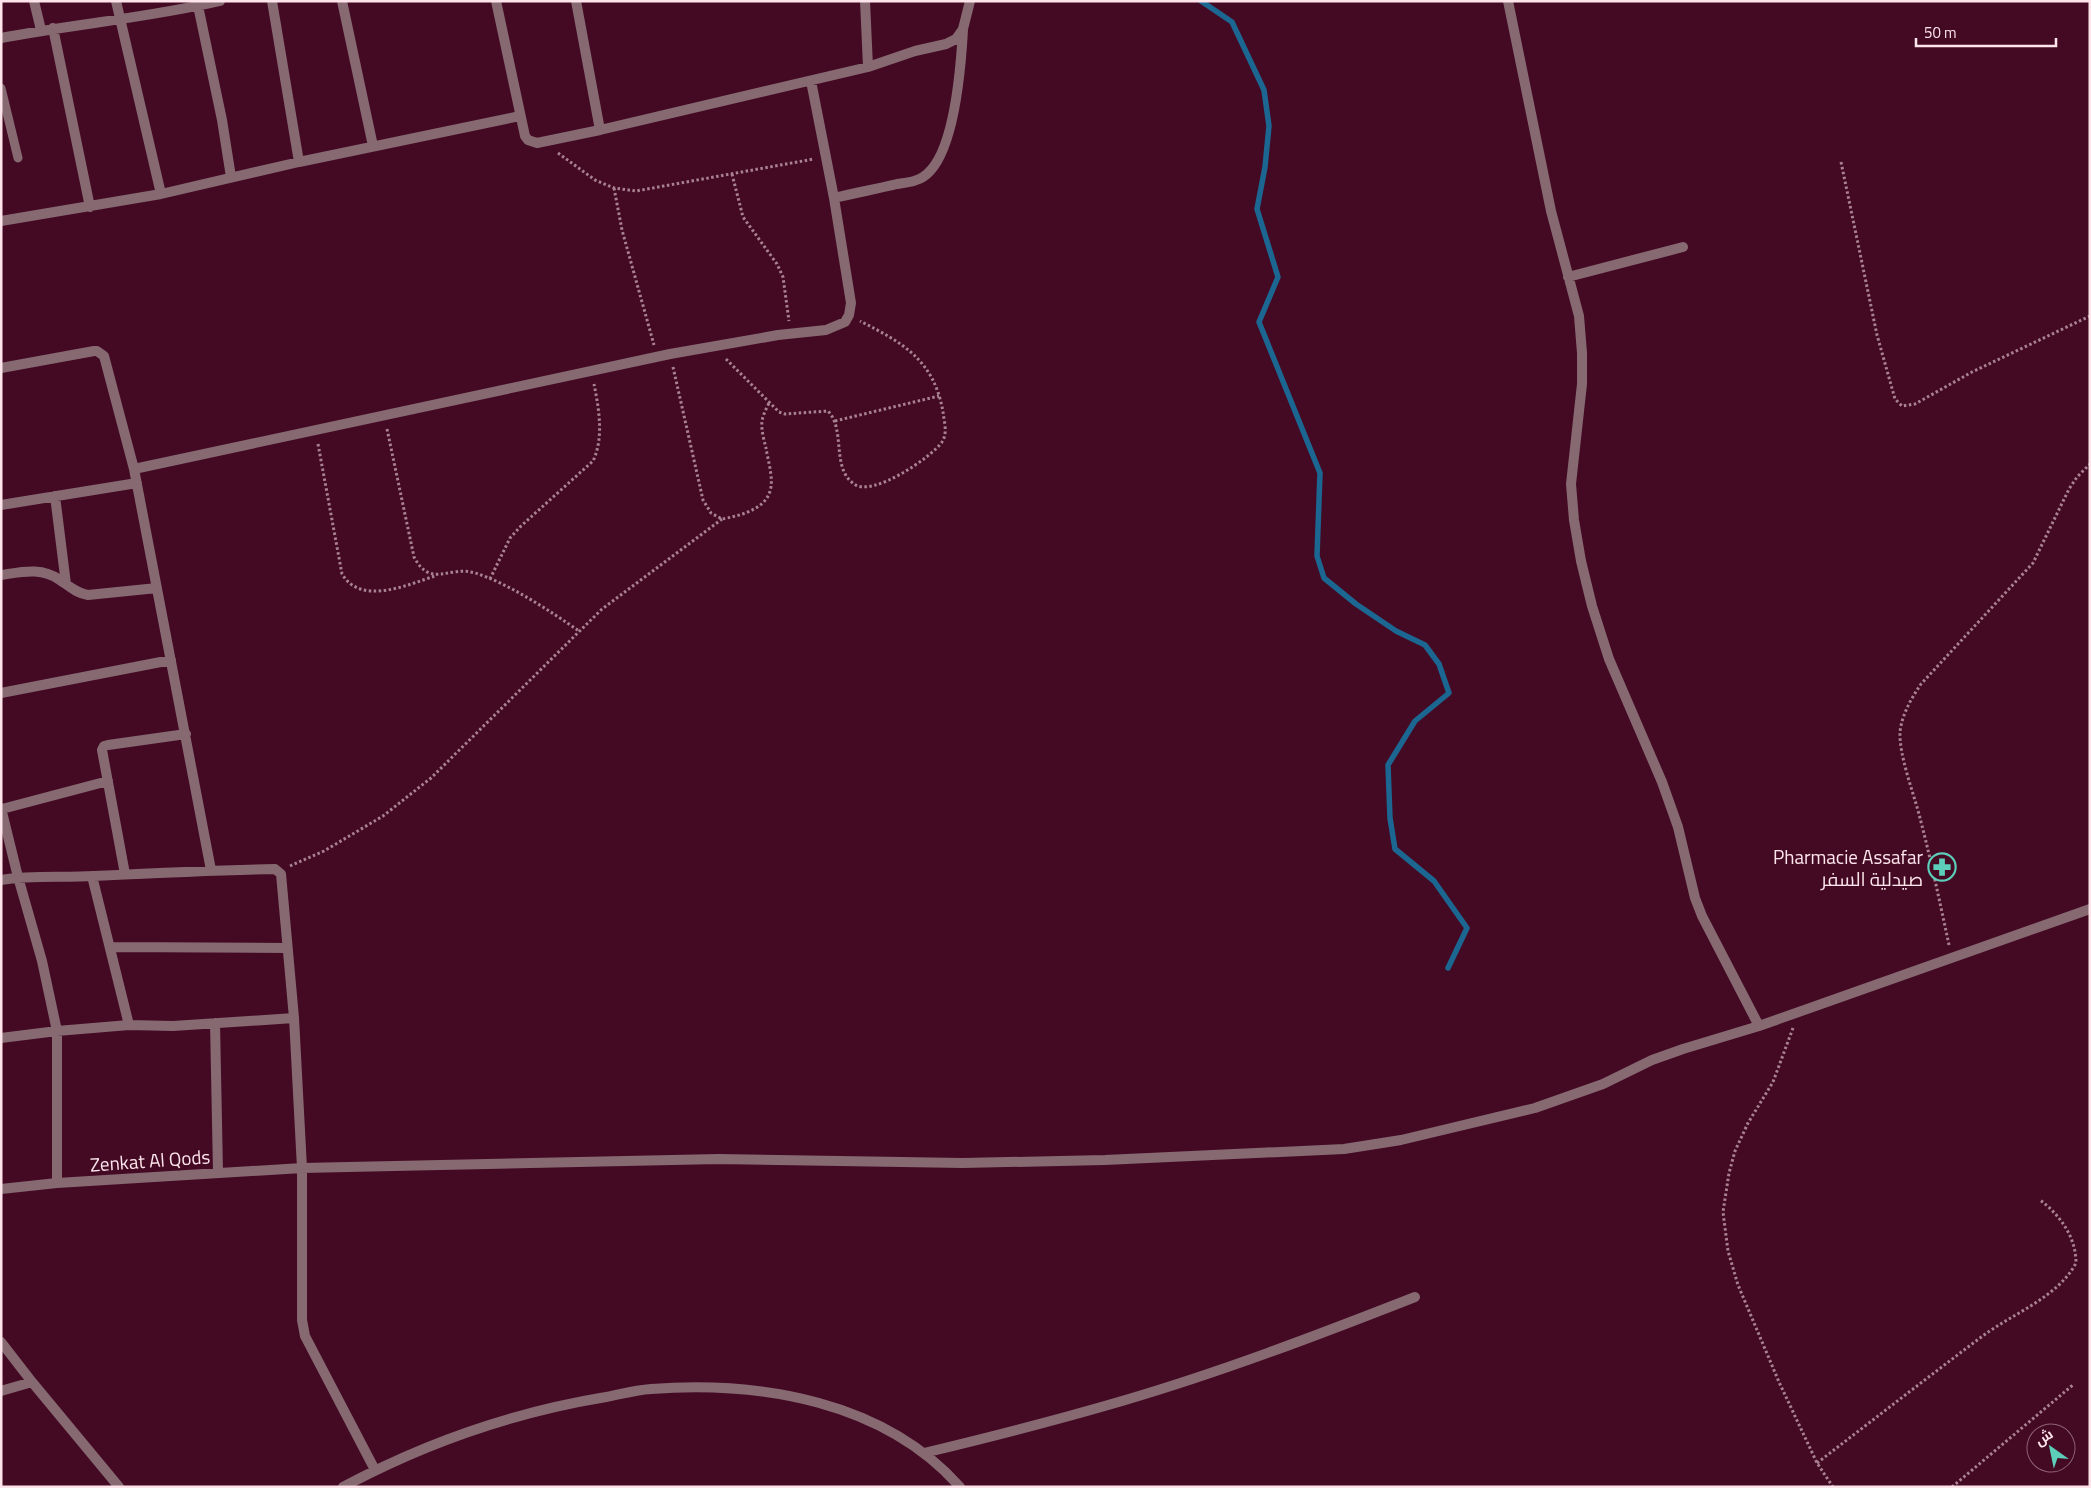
<svg xmlns="http://www.w3.org/2000/svg" width="2091" height="1488" font-family="'Titillium Web',Cairo,sans-serif">
<style>
.lines{fill:none;stroke-linecap:round;stroke-linejoin:round}
.stream{stroke:#1b6792;stroke-width:5.5}
.path{stroke:#a98291;stroke-width:3;stroke-dasharray:2.5 2.5;stroke-linecap:butt}
.service{stroke:#876972;stroke-width:9}
.minor{stroke:#876972;stroke-width:10}
.labels{text-anchor:middle;dominant-baseline:central;stroke-width:4;stroke-linejoin:round;paint-order:stroke}
.poi-label{font-size:19px;fill:#fde5eb;stroke:#440a24;text-anchor:end}
.street-label{font-size:19px;fill:#fde5eb;stroke:#440a24}
</style>
<rect width="100%" height="100%" fill="#440a24"/>
<g class="lines">
<path class="stream" d="M1201,1L1232,22L1264,90L1269,126L1265,167L1257,209L1278,277L1259,322L1320,473L1317,556L1324,578L1356,604L1396,631L1425,645L1439,664L1449,693L1415,721L1388,765L1390,818L1395,849L1434,881L1467,928L1448,968"/>
<path class="path" d="M558,153L595,180L614,188L636,191L814,159
M1841,162L1877,335L1895,399L1902,406L1915,404L1972,372L2090,316
M732,174L743,217L777,264L783,277L789,321
M614,188L622,230L654,345
M726,359L779,412L785,414L828,411C846,430 831,468 854,484C872,498 932,457 942,442C948,433 944,421 943,412C934,360 903,343 860,321
M673,367L703,500L711,513L722,519C738,516 765,510 770,491C774,479 768,461 766,448C764,440 761,430 762,421C763,415 766,409 769,403
M835,421L939,396
M387,429L414,557C431,589 449,565 475,573C508,583 550,611 579,631
M318,444L342,574C361,606 407,585 435,576
M490,579L510,538L521,526L593,461C604,438 599,409 594,384
M290,866L324,851L383,816L431,778L602,609L722,519
M1949,945C1940,903 1931,860 1920,818C1914,794 1899,756 1900,732C1902,714 1911,699 1921,684L2033,563L2069,489L2077,477L2090,464
M1793,1028L1773,1082L1748,1123L1735,1151L1729,1173L1723,1212L1728,1251L1738,1285L1779,1382L1817,1463L1833,1487
M1817,1463C1873,1420 1928,1377 1984,1335C2014,1313 2058,1297 2076,1263C2076,1237 2060,1215 2040,1200
M1952,1487L2074,1384"/>
<path class="service" d="M1,88L18,158"/>
<path class="minor" d="M34,1L41,30
M116,1L161,194
M197,1L222,120L231,177
M272,1L299,162
M342,1L373,146
M496,1L525,136L528,140L537,143L600,130L868,67L915,51L946,44L956,39L963,29L970,1
M576,1L600,130
M865,1L868,67
M1508,1L1551,211L1579,316L1582,353V384L1571,484L1574,520L1581,561L1592,606L1609,659L1662,782L1678,827L1695,898L1702,916L1759,1026
M53,28L90,207
M1,38C74,24 148,18 220,1
M834,198C855,193 876,189 897,184C905,183 916,182 923,177C955,157 961,66 963,30
M1,221L161,194L299,162L520,116
M1568,277L1683,247
M1,368L94,351H97L104,356L134,469L211,870
M134,469L670,354L778,335L826,330L845,322L849,315L851,303L834,198L811,81
M55,496L66,584
M1,505L137,483
M1,575C22,572 41,567 60,580C69,586 76,593 88,595L157,588
M1,693L171,660
M1,808L18,877L42,961L57,1031V1183
M2,809L108,781
M125,874L102,750L104,746L108,745L186,734
M92,876L129,1025
M1,880C32,875 63,878 94,876C154,873 214,870 275,869L281,874L294,1018L302,1168V1320L305,1336L375,1470
M111,947L287,948
M215,1023L218,1172
M1,1038L57,1031L129,1025L173,1026L294,1018
M1,1189L57,1183L302,1168L719,1159L963,1163L1105,1160L1344,1149L1401,1140L1535,1108L1603,1084L1652,1060L1683,1049L1759,1026L2090,909
M1,1342L32,1382L119,1487
M1,1391L32,1382
M924,1453C991,1437 1057,1420 1122,1401C1221,1372 1318,1335 1415,1297
M343,1487C425,1443 515,1412 606,1397C621,1394 636,1390 651,1389C761,1381 884,1401 960,1487"/>
</g>
<defs>
<g id="pharmacy-ring" transform="scale(1.4375)"><circle r="9.5" fill="#440a24" stroke="#5dceb9" stroke-width="1.5"/><path d="M-2-6h4v4h4v4h-4v4h-4v-4h-4v-4h4Z" fill="#5dceb9"/></g>
</defs>
<g fill-rule="evenodd">
<use href="#pharmacy-ring" x="1942" y="867"/>
</g>
<g class="labels">
<g class="poi-label">
<text x="1923" y="856">Pharmacie Assafar<tspan x="1923" dy="22">صيدلية السفر</tspan></text>
</g>
<g class="street-label">
<text transform="translate(150 1160) rotate(-4)">Zenkat Al Qods</text>
</g>
</g>
<rect width="2091" height="1488" fill="none" stroke="#fde5eb" stroke-width="5"/>
<g transform="translate(2051 1448) rotate(327)"><circle r="24" fill="#440a24" stroke="#8e6274"/>
<path d="M0-4L9 19L0 12L-9 19Z" fill="#5dceb9"/>
<text y="-8" font-size="14" font-weight="bold" text-anchor="middle" fill="#fde5eb">ش</text>
</g>
<path d="M1916 38v8h140v-8" fill="none" stroke="#fde5eb" stroke-width="2.5"/>
<text x="1924" y="38" font-size="15" fill="#fde5eb" stroke="#440a24" stroke-width="4" paint-order="stroke">50 m</text>
</svg>
